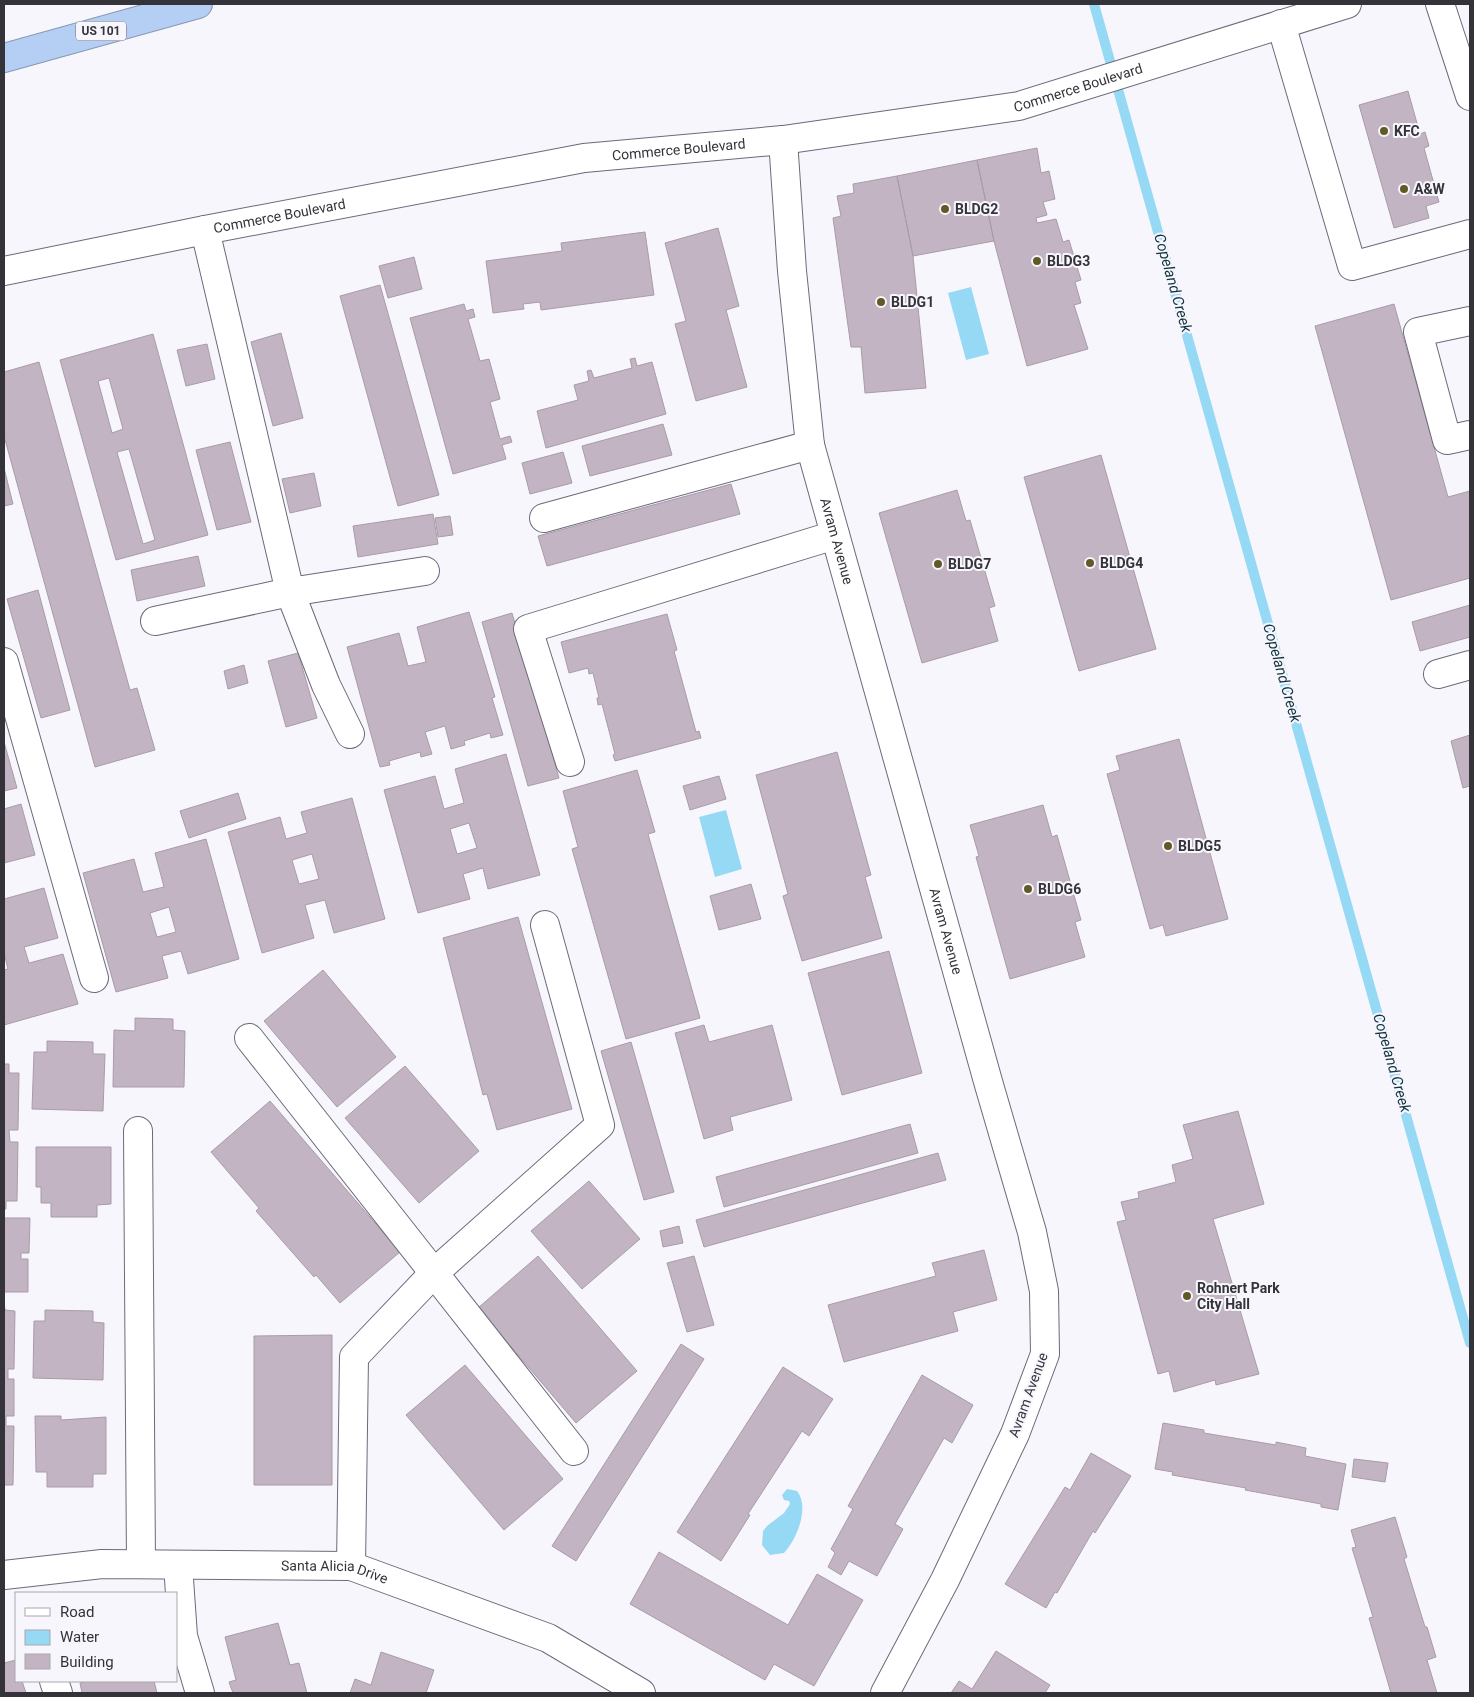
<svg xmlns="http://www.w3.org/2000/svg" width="1474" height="1697" font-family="Roboto,sans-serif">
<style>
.water{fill:#96d9f4}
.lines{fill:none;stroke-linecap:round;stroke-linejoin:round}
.stream{stroke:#96d9f4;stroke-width:10}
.building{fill:#c2b4c2;stroke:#a99ca9;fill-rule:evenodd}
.minor-casing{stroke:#6c6a79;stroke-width:30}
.highway-casing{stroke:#8898b2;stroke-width:30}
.minor{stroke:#fff;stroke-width:28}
.highway{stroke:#b5cef3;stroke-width:28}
.poi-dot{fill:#615a27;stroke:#f7f6fd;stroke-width:2}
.labels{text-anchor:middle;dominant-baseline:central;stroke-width:4;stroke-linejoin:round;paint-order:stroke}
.shield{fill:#f7f6fd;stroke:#6e6e74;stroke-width:1}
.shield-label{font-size:12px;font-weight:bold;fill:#34333a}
.street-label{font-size:14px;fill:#34333a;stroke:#f7f6fd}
.poi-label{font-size:14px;font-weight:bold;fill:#34333a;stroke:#f7f6fd;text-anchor:start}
.water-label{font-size:15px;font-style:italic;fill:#143440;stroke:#f7f6fd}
</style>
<rect width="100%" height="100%" fill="#f7f6fd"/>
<path class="water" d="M971,287L989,354L966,360L948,293Z
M726,810L742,869L715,877L699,817Z
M787,1489L797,1491C810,1507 797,1539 784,1553L770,1555L762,1545L763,1531L767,1526L784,1513L790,1504L789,1501L784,1500L782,1495Z"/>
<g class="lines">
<path class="stream" d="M1094,4L1470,1343"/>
</g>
<path class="building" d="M1408,91L1420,134L1425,132L1429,146L1424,148L1439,202L1426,206L1429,218L1394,228L1359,105Z
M1037,148L1041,173L1049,171L1055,199L1043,202L1047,215L1036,218L1037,223L1056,219L1063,242L1069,240L1081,280L1075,282L1081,303L1074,305L1088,349L1027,366L994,241L977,160Z
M977,160L994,241L913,256L897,176Z
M897,176L913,256L926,388L865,393L861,347H851L833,218L841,216L837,196L854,193L853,184Z
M718,228L739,306L726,310L747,387L696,401L675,324L686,321L665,243Z
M645,232L654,295L541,310L540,302L523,304L524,309L493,313L486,261L562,251L561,243Z
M414,257L422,289L388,298L379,266Z
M380,285L439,495L398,506L340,296Z
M464,304L466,311L473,309L475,317L468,319L480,361L489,359L500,399L490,402L500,439L510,436L512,442L502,445L506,459L453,474L410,318Z
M1394,304L1448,497L1470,491V578L1391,600L1315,326Z
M281,333L303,418L273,426L251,342Z
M153,334L208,535L116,560L60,360ZM109,378L123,429L112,433L98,381ZM129,449L155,540L143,544L117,452Z
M207,344L215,379L186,386L177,350Z
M635,358L637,366L652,362L666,414L546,448L537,411L578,400L574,385L589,381L587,371L591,370L594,378L632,368L630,359Z
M39,362L130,690L137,688L155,750L95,767L4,436V372Z
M663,424L672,455L590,476L582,446Z
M230,442L251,522L217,530L196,450Z
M563,452L572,483L530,494L522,463Z
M1101,455L1156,649L1079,671L1024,477Z
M4,468L13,504L4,506Z
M314,473L321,506L290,513L282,479Z
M731,484L740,514L547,566L538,536Z
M957,490L966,521L970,520L995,606L989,608L998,641L922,663L879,513Z
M433,514L438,544L358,557L353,526Z
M450,516L453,535L438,537L435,518Z
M198,556L205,586L137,601L131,570Z
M38,590L70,710L41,718L7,599Z
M1470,605V637L1420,651L1412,622Z
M469,612L495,697L492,698L503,735L491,738L490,733L464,741L465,745L451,749L445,726L425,732L432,754L421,757L420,752L389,761L390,765L380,767L347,647L399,633L408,666L426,662L417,627Z
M512,613L559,778L528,786L482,622Z
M667,614L677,650L674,651L696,732L699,731L701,738L615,761L613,755L615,754L602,704L598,705L597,698H599L593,673L589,674L588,668L569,673L561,642Z
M298,653L317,718L286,727L268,661Z
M244,665L248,683L228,689L224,671Z
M1470,735V786L1463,788L1451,741Z
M1179,739L1228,919L1166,936L1163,925L1150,929L1107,774L1120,770L1116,756Z
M4,742L17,788L4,791Z
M837,752L871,875L865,877L882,938L802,961L783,896L788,894L756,775Z
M506,754L540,875L488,889L483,868L463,874L470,899L418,913L384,790L435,776L444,809L464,803L455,769ZM469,823L477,848L457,854L450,829Z
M637,770L655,832L648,834L700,1018L626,1039L572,849L578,847L563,791Z
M719,776L726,799L690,810L683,786Z
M238,793L246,819L189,838L180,811Z
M352,798L385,919L334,933L325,900L305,905L314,938L262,953L228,832L280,817L286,839L307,833L301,812ZM312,854L319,879L299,884L292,860Z
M21,804L35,855L4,863V809Z
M1043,805L1052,837L1057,835L1081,920L1075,922L1085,957L1010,979L976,857L979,856L970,825Z
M206,839L239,959L188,974L181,951L162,956L168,978L116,992L83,873L134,859L143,892L164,887L155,853ZM169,907L176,932L157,937L150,913Z
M751,884L761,919L719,930L710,896Z
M44,888L58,938L24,947L29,963L63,954L78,1004L4,1025V970L8,969L4,953V899Z
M518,917L572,1109L497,1130L487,1094L483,1095L443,938Z
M889,951L922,1073L842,1095L808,973Z
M323,970L396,1057L337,1107L264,1021Z
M135,1018L173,1019V1030L185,1031L184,1087H113L114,1030L135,1031Z
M704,1025L709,1042L772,1025L792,1100L730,1117L733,1130L704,1139L675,1033Z
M47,1041L93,1042V1054H105L103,1111L32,1109L34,1052H47Z
M631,1042L674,1192L644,1200L601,1051Z
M4,1064H9V1073H19L18,1130H9L10,1142H18L17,1201H6V1209H4Z
M405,1066L479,1151L419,1203L345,1118Z
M270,1101L400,1252L340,1303L316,1275L314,1277L256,1211L259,1208L211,1152Z
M1238,1111L1264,1204L1213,1219L1259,1374L1216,1385L1215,1380L1174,1392L1169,1371L1158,1374L1117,1222L1126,1220L1121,1202L1139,1198L1138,1192L1176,1182L1172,1165L1193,1159L1183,1125Z
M910,1124L918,1153L724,1207L716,1177Z
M36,1147H111V1204L97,1205V1217H51V1203H41V1187H36Z
M938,1153L946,1180L704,1247L696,1220Z
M589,1181L640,1239L582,1289L531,1231Z
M4,1218H30L29,1253H21V1259H28V1292H4Z
M679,1226L683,1243L663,1247L660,1231Z
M984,1250L997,1300L953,1312L958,1331L844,1362L828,1305L936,1276L932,1263Z
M538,1256L637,1371L576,1423L478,1308Z
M694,1256L714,1325L687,1332L667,1263Z
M4,1301L5,1310L15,1311L14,1369H8V1379H14V1416H6V1426H14L13,1485H4Z
M45,1310L93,1311V1322L104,1323L103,1380L33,1378L34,1321H45Z
M332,1335V1485H254V1336Z
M681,1344L704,1359L576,1561L552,1546Z
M465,1365L563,1479L504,1530L406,1415Z
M783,1367L833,1399L809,1436L802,1431L748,1514L750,1515L721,1561L677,1532Z
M922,1375L973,1405L952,1443L944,1438L895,1524L903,1529L877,1576L849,1561L841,1575L828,1567L835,1553L831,1549L853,1509L848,1506Z
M35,1416H61V1420L106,1417V1474H93V1487H47V1472H36Z
M1163,1423L1204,1430V1433L1276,1445V1442L1306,1448L1305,1456L1346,1464L1338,1510L1321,1507V1504L1245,1490L1246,1488L1172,1475L1173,1472L1155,1469Z
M1091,1453L1131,1476L1095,1533L1093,1531L1057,1593L1055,1592L1046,1608L1005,1584L1065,1487L1070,1490Z
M1354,1459L1388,1463L1385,1482L1352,1477Z
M1395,1517L1407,1557L1404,1559L1425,1627H1427L1436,1657L1427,1660L1437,1693H1391L1369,1618L1373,1617L1352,1548L1356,1547L1351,1530Z
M659,1552L788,1625L817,1574L863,1600L814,1686L774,1664L765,1680L630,1604Z
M278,1623L290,1665L299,1663L307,1693H233L229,1682L236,1680L225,1637Z
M996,1651L1050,1685L1045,1693H951L959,1681L972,1689Z
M381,1652L434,1670L426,1693H350L355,1679L371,1685Z
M16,1660V1681H22L26,1693H4V1663Z
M88,1681H154L157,1693H82L80,1683Z"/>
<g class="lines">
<g class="minor-casing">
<g id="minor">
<path d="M1440,4L1470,96"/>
<path d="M1281,24L1352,266L1470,234"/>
<path id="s1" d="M783,140L792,271L810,445L989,1085L1032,1232L1044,1291L1045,1354L1015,1434L945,1580L885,1693"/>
<path d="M205,230L290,592L425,571"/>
<path id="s2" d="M4,271L205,230L584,158L783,140L1019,106L1347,4"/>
<path d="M1470,321L1418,332L1447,440L1470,435"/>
<path d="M544,518L810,445"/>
<path d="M155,621L290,592L326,685L350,734"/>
<path d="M4,662L94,978"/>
<path d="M1438,674L1470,665"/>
<path d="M570,762L528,629L835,535"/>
<path d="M249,1038L434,1273L600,1125L545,925"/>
<path d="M138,1131L141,1564"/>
<path d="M178,1565L183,1636L200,1693"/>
<path d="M351,1566L354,1357L434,1273L574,1451"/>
<path id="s3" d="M4,1575L102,1564L351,1566L548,1638L641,1693"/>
<path d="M54,1681L58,1693"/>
</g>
</g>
<g class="highway-casing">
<path id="highway" d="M4,58L198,4"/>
</g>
<use href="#minor" class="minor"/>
<use href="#highway" class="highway"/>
</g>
<g class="poi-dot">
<circle cx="1384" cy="131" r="5"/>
<circle cx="1404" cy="189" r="5"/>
<circle cx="945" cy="209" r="5"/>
<circle cx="1037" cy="261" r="5"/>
<circle cx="881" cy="302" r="5"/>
<circle cx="1090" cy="563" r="5"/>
<circle cx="938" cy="564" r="5"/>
<circle cx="1168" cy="846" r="5"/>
<circle cx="1028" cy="889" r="5"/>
<circle cx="1187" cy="1296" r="5"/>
</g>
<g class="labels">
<rect class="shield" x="76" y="21.5" width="50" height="19" rx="4"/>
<g class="shield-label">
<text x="101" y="31">US 101</text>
</g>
<g class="street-label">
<text stroke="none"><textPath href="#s2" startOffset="1091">Commerce Boulevard</textPath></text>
<text stroke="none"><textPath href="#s2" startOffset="686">Commerce Boulevard</textPath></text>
<text stroke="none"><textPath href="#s2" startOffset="281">Commerce Boulevard</textPath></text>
<text stroke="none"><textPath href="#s1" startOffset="406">Avram Avenue</textPath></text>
<text stroke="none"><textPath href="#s1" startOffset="811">Avram Avenue</textPath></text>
<text transform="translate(1028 1395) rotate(-70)">Avram Avenue</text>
<text stroke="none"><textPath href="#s3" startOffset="332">Santa Alicia Drive</textPath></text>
</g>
<g class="poi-label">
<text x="1394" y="131">KFC</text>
<text x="1414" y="189">A&amp;W</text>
<text x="955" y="209">BLDG2</text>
<text x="1047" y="261">BLDG3</text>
<text x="891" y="302">BLDG1</text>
<text x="1100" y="563">BLDG4</text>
<text x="948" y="564">BLDG7</text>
<text x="1178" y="846">BLDG5</text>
<text x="1038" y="889">BLDG6</text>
<text x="1197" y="1288">Rohnert Park<tspan x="1197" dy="16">City Hall</tspan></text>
</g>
<g class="water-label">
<text transform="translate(1173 283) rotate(74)">Copeland Creek</text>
<text transform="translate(1282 673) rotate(74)">Copeland Creek</text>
<text transform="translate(1392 1063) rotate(74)">Copeland Creek</text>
</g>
</g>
<rect width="1474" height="1697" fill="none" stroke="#34333a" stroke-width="10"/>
<rect x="15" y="1592" width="162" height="90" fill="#f7f6fd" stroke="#a9a8af"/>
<rect x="25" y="1608" width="25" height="8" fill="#ffffff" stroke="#a9a8af"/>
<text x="60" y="1617" font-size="15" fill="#34333a">Road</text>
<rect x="25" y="1630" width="25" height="15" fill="#96d9f4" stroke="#a9a8af"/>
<text x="60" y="1642" font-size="15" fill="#34333a">Water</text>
<rect x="25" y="1654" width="25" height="15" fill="#c2b4c2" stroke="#a9a8af"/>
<text x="60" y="1667" font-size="15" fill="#34333a">Building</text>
</svg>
